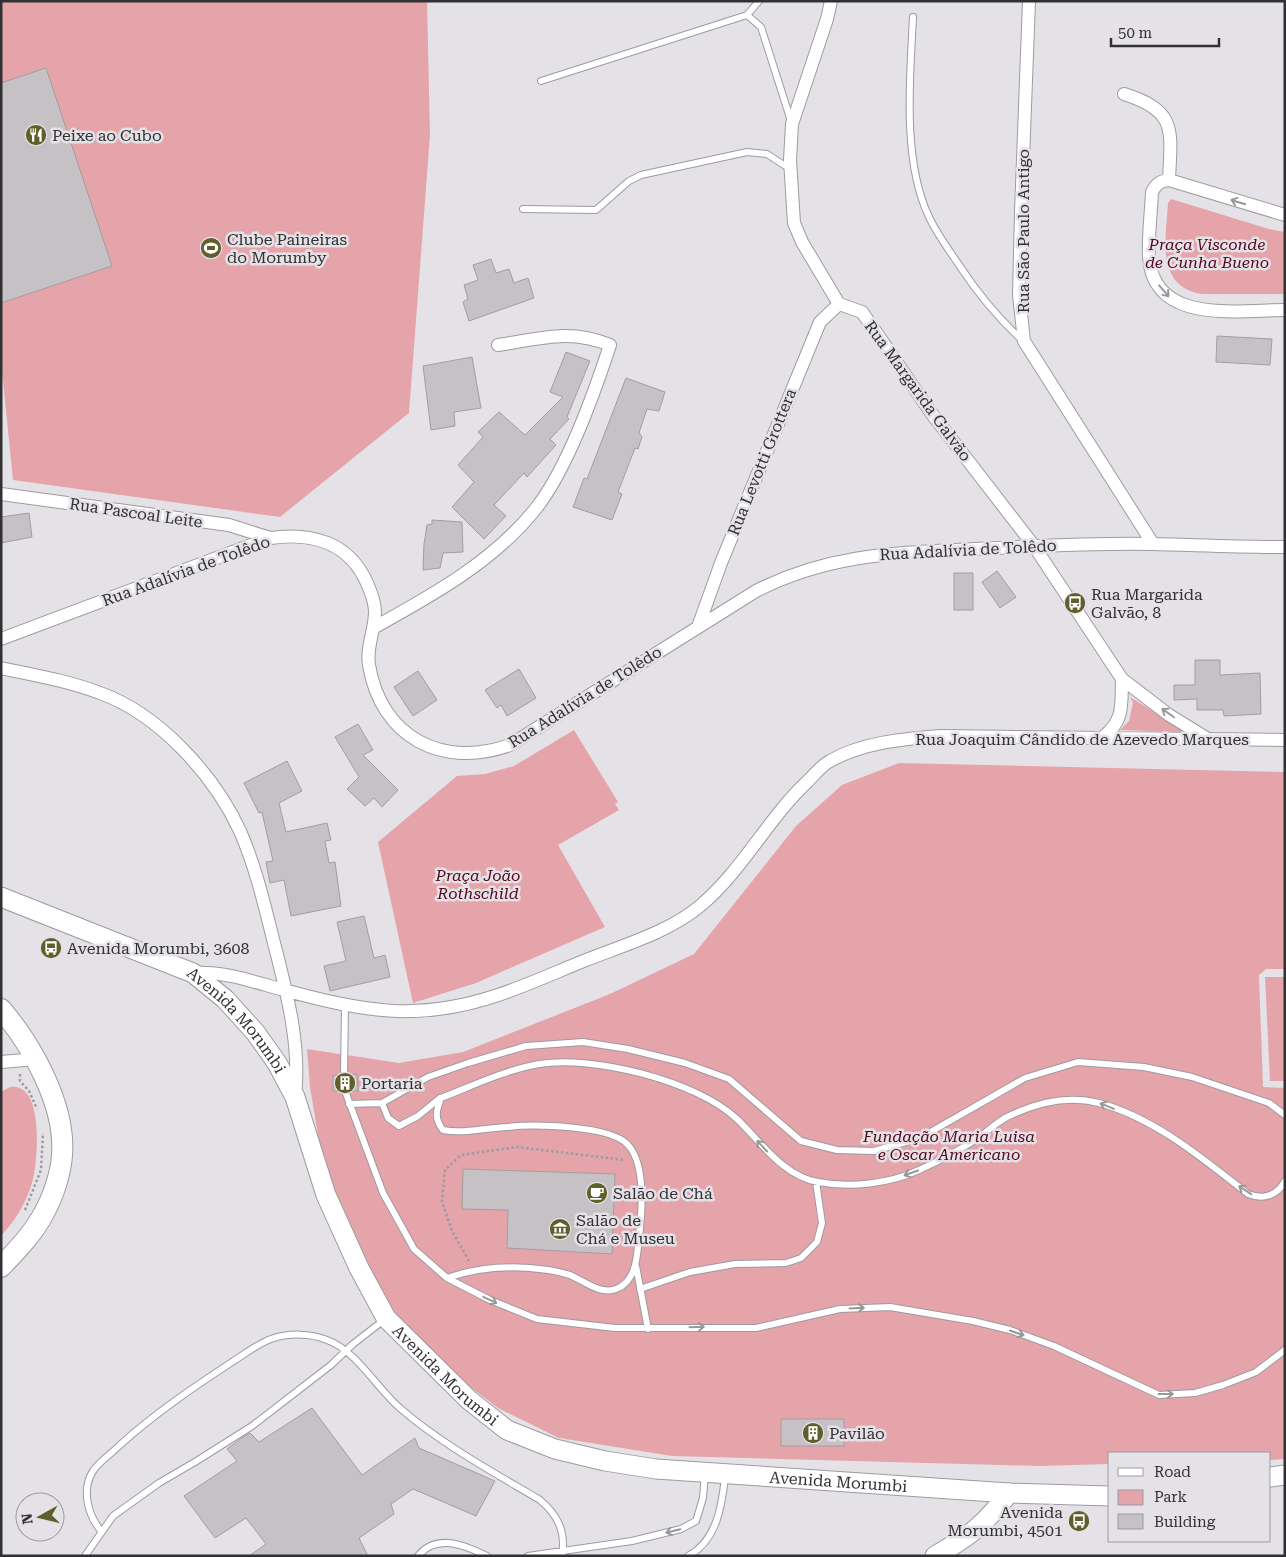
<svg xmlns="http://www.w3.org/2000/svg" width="1286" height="1557" font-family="'Roboto Serif',serif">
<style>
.green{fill:#e4a4aa}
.building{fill:#c5c1c4;stroke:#a29ea0}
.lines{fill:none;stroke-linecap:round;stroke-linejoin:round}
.service-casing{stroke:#9d9b9f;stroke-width:8}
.minor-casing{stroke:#9d9b9f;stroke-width:14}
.secondary-casing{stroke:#9d9b9f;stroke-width:21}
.primary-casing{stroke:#9d9b9f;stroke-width:22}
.path{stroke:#9e9b9f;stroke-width:2.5;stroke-dasharray:2.5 2.5;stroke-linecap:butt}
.service{stroke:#fff;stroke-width:6}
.minor{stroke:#fff;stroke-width:12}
.secondary{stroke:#fff;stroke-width:19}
.primary{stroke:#fff;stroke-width:20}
.oneway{stroke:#989898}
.labels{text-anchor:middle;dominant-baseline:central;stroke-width:5;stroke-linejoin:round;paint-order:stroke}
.poi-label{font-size:16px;fill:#313032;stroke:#e5e2e7;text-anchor:start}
.street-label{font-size:16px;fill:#313032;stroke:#e5e2e7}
.park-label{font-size:16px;font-style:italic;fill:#56071d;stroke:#e5e2e7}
</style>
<rect width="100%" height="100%" fill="#e5e2e7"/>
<path class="green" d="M1,1H427L430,135L409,413L280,517L13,480L1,361Z
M1171,199L1269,229L1285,232V294H1201C1155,285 1166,239 1168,203Z
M1130,697L1187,732L1120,730L1129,721L1133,703Z
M574,730L618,802L615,804L619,810L558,845L605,927L476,983L413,1003L378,842L457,776L485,774L514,766Z
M899,763L1285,772V969H1266L1259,975L1263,1087L1285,1088V1459L1270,1460V1453H1110V1464L1039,1466L672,1456L559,1438L498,1408L423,1351L373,1289L341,1214L320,1147L310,1087L307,1049L399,1063L463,1052L610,994L694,954L796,826L842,785Z
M1265,977H1285V1081H1270Z
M10,1087C45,1081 38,1163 32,1183C26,1203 15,1221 1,1236V1092Z"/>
<path class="building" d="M46,68L112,266L1,303V83Z
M491,259L496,273L509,269L514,283L528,278L534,298L469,321L463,302L468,299L464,285L478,280L473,265Z
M1217,336L1272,339L1270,365L1216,362Z
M566,352L590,361L567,417L569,419L550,439L556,445L527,477L524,473L494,505L506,516L484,539L452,507L474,482L458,465L483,437L478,432L499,412L525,435L563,397L550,392Z
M472,357L481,408L454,412L455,426L431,430L423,366Z
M626,378L665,392L659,411L647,409L639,433L642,437L638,449L635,448L618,492L622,494L612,520L573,507L584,478L587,479Z
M29,513L32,537L1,543V517Z
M432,520L462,522L463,552L443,553L440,568L423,570L424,544L427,525L432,524Z
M997,571L1016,597L1000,608L982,582Z
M954,573H973V610H954Z
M1195,660H1220V675L1260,673L1261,714L1224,716L1223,710H1197V699L1174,700V685H1195Z
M519,669L536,698L507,716L501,705L497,708L485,690Z
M418,671L437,700L413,716L394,687Z
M358,724L373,750L363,755L398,790L382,807L374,798L365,806L347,789L359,777L335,737Z
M287,761L302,791L279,803L286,832L327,823L331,840L325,841L329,863L335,862L341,906L291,916L284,880L270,883L266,862L273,861L262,812L259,813L244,783Z
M364,916L374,958L385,955L390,977L330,991L324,966L346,961L337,922Z
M357,1074L358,1091H350L345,1086L340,1091H333V1075H339L344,1080L349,1075Z
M463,1169L615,1174L612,1254L507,1248L508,1210L462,1209Z
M312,1408L362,1475L415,1438L419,1448L495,1481L476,1516L413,1489L391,1504L394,1514L359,1538L368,1556H249L266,1544L246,1518L215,1538L184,1496L237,1461L227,1449L243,1437L250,1433L259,1442Z
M781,1419H844V1446H781Z"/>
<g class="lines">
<g class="service-casing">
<path id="service" d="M747,15L759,1
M913,17C910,78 902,160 929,217C937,234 949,250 959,265C978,294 998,318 1023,341
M541,81L747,15L761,27L791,121
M523,209L596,210L629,181L641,175L747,152L767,154L790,169
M344,1075L345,1004
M345,1091L383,1193L414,1249L447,1278L490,1300L537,1319L615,1328H756L840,1309L890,1307L973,1321L1010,1330L1054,1346L1159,1395L1195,1393L1223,1385L1256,1372L1285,1350
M440,1098L418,1116L399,1126L388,1118L382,1103L428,1077L468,1063L526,1046L583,1042L628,1049L685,1063L729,1079L801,1141L837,1150L874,1151L920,1138L1025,1078L1078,1062L1144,1067L1192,1077L1269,1103L1285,1115
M349,1104L382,1103
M636,1266L648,1329
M447,1278C479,1267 514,1265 548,1270C555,1271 563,1273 570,1275C584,1281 600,1295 616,1289C637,1281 637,1255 639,1237C642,1212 646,1164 628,1145C611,1125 532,1124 507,1127C486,1128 463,1134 443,1130C434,1118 436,1111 441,1098C472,1086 505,1070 539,1064C593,1055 697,1081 737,1119C761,1142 783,1176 818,1182C850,1188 889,1184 919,1170C939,1161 960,1150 978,1138C988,1131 997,1122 1007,1117C1035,1103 1068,1095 1099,1103C1155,1118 1203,1159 1248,1194C1263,1200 1277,1196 1285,1181
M640,1289L690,1272L735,1264L786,1263L801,1258L817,1242L822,1223L816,1182
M101,1531C88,1515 81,1490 93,1471C99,1462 112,1453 120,1445C154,1414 194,1387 232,1362C245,1354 257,1344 271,1339C288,1333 310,1333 327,1340C356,1350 378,1390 401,1409C443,1445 493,1472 540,1500C558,1515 566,1532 562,1556
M85,1556L113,1516L159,1483L195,1462L252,1426L331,1365L353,1344L384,1320
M418,1556C436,1533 465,1545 487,1556
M528,1556L632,1541L681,1529L696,1521L703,1498L705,1473
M688,1556C717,1541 722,1505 725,1477"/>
</g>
<g class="minor-casing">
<path id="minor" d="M831,1L827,19L792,124L790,160L794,223L802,242L839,304L862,312L932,414L1034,546L1122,679L1169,715L1208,739
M1029,1L1021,212L1019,295L1024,341L1153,544
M1124,94C1178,111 1171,131 1169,180
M1285,215L1169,180C1160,181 1156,184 1152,192C1151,213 1148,236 1149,257C1153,325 1238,310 1285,310
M1,494L229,525L270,538
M698,627L721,563L820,322L839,304
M373,628C431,596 495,561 537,507C568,467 594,394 610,345C570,328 539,339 498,345
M1,639L270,538C311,532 349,542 367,583C371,592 375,602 375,612C375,630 366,647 369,665C381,738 443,769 510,745L756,591C829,554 895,553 974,549C1033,546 1093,543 1152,544C1196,545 1240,547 1285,547
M1,668C34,675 69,681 100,693C159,714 214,775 240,831C255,865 264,903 273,939C286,990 301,1043 295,1096
M1103,737C1125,720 1121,704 1122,679
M193,973C224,971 254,982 284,990C362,1011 416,1022 495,996C526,986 556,972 586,960C624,945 669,932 700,906C743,870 768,818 808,781C815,774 822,765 830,761C863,742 904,739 940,736L1285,740
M1,1062L36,1059"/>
</g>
<g class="secondary-casing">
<g id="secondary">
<path id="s1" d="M1,897L193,973L225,999L255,1032L277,1063L295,1097L326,1195L359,1268L386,1318L469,1400L507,1430L555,1449L605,1461L656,1469L1009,1493L1110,1496"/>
<path d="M1270,1477L1285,1475"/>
<path d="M935,1556C970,1536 984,1525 1009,1493"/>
</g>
</g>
<g class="primary-casing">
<path id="primary" d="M1,1009C32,1045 66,1106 62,1155C61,1173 53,1197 44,1213C33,1234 17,1250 1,1267"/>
</g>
<path class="path" d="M20,1074V1081L29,1091L37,1109
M25,1210L41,1170L43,1133
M469,1261L452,1231L442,1201L445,1170L461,1155L517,1147L625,1160"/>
<use href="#service" class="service"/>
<use href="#minor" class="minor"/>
<use href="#secondary" class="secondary"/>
<use href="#primary" class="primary"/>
</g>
<defs><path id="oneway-shaft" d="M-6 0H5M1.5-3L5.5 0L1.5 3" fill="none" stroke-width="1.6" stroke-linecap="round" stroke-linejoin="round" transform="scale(1.25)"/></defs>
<g class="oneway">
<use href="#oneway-shaft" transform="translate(1238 202) rotate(-163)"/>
<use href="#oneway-shaft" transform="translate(1164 291) rotate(49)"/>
<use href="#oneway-shaft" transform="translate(1168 713) rotate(-145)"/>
<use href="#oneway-shaft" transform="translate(1107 1106) rotate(-158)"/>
<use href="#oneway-shaft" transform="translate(762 1146) rotate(-133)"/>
<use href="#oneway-shaft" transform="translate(911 1173) rotate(161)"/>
<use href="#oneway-shaft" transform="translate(1245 1190) rotate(-147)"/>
<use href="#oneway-shaft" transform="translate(490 1300) rotate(25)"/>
<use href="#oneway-shaft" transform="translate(857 1308) rotate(-3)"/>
<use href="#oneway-shaft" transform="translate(697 1327) rotate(-2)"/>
<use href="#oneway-shaft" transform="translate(1017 1333) rotate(19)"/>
<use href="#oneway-shaft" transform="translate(1166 1394)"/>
<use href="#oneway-shaft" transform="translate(673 1531) rotate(166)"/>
</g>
<defs>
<g id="restaurant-disc" transform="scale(1.125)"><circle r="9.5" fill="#605e2b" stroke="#e5e2e7"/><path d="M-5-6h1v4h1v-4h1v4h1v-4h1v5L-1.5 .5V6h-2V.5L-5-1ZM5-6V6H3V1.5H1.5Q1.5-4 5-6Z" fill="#fff"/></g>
<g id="stadium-disc" transform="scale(1.125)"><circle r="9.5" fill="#605e2b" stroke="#e5e2e7"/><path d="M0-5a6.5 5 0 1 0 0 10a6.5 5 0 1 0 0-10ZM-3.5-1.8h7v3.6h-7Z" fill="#fff"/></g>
<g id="bus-disc" transform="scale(1.125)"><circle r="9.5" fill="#605e2b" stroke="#e5e2e7"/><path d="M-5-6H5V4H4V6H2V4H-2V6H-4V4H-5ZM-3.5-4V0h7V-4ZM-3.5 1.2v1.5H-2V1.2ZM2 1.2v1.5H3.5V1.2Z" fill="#fff"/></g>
<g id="building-disc" transform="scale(1.125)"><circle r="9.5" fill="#605e2b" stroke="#e5e2e7"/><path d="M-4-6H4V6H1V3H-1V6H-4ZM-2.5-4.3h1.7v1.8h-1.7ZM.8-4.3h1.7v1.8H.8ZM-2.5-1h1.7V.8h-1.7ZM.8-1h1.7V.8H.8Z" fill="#fff"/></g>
<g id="cafe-disc" transform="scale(1.125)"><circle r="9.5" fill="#605e2b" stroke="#e5e2e7"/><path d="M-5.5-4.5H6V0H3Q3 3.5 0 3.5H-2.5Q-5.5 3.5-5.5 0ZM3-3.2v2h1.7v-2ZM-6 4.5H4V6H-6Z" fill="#fff"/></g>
<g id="museum-disc" transform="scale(1.125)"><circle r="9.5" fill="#605e2b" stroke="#e5e2e7"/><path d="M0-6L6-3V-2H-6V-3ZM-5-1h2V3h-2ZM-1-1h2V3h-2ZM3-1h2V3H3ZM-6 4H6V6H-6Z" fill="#fff"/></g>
</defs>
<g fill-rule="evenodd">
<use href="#restaurant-disc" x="36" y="135"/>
<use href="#stadium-disc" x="211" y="248"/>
<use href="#bus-disc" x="1075" y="603"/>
<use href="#bus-disc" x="51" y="948"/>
<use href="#building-disc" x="345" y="1083"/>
<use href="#cafe-disc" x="597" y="1193"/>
<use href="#museum-disc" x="560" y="1229"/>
<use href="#building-disc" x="813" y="1433"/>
<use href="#bus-disc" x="1079" y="1521"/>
</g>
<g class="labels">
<g class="poi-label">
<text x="52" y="135">Peixe ao Cubo</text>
<text x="227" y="239">Clube Paineiras<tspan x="227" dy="18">do Morumby</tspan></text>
<text x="1091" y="594">Rua Margarida<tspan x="1091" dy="18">Galvão, 8</tspan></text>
<text x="67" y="948">Avenida Morumbi, 3608</text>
<text x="361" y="1083">Portaria</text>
<text x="613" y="1193">Salão de Chá</text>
<text x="576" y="1220">Salão de<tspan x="576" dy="18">Chá e Museu</tspan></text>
<text x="829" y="1433">Pavilão</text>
<text x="1063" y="1512" text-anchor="end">Avenida<tspan x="1063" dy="18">Morumbi, 4501</tspan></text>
</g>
<g class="street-label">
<text transform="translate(1023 231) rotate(-90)">Rua São Paulo Antigo</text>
<text transform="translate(918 391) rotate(54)">Rua Margarida Galvão</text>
<text transform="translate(762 462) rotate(-68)">Rua Levotti Grottera</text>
<text transform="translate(136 513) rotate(8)">Rua Pascoal Leite</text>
<text transform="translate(968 550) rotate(-3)">Rua Adalívia de Tolêdo</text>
<text transform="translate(186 571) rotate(-20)">Rua Adalívia de Tolêdo</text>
<text transform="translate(585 697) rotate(-32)">Rua Adalívia de Tolêdo</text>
<text x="1082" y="739">Rua Joaquim Cândido de Azevedo Marques</text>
<text stroke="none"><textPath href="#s1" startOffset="271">Avenida Morumbi</textPath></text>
<text stroke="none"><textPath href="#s1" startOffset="691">Avenida Morumbi</textPath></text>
<text stroke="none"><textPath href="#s1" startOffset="1111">Avenida Morumbi</textPath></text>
</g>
<g class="park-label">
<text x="1207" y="244">Praça Visconde<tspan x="1207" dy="18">de Cunha Bueno</tspan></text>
<text x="478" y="875">Praça João<tspan x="478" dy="18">Rothschild</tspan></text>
<text x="949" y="1136">Fundação Maria Luisa<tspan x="949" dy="18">e Oscar Americano</tspan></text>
</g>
</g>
<rect width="1286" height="1557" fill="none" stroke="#313032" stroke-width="5"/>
<rect x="1108" y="1452" width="162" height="90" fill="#e5e2e7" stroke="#9d9b9f"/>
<rect x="1118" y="1468" width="25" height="8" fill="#ffffff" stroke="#9d9b9f"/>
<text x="1154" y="1477" font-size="15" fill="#313032">Road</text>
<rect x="1118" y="1490" width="25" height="15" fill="#e4a4aa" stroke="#9d9b9f"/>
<text x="1154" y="1502" font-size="15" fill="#313032">Park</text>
<rect x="1118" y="1514" width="25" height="15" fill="#c5c1c4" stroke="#9d9b9f"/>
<text x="1154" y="1527" font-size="15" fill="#313032">Building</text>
<g transform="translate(40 1517) rotate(262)"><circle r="24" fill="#e5e2e7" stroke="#9d9b9f"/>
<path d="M0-4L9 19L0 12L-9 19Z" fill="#605e2b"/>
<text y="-8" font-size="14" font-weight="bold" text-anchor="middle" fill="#313032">N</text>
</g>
<path d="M1111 38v8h108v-8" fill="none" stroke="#313032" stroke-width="2.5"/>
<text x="1118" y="38" font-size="15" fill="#313032" stroke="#e5e2e7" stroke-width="4" paint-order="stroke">50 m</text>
</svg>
